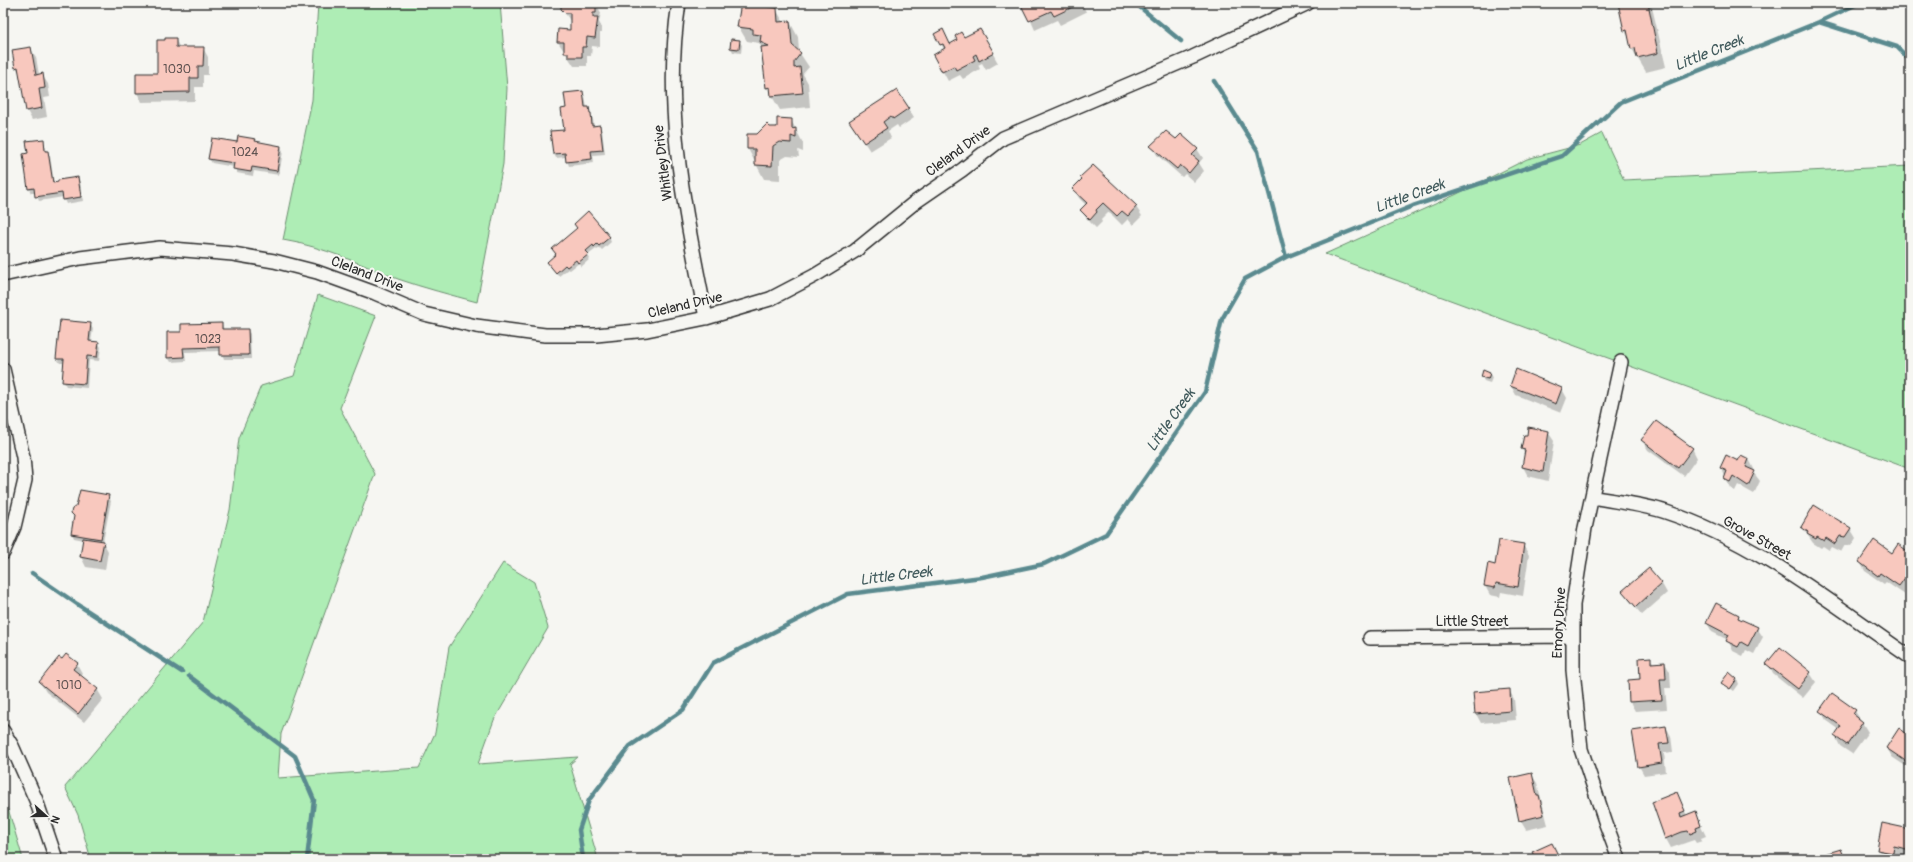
<svg xmlns="http://www.w3.org/2000/svg" width="1913" height="862" font-family="Pangolin,sans-serif">
<style>
.green{fill:#aeedb5;stroke:#6c8c70}
.shadow{fill:#0003}
.lines{fill:none;stroke-linecap:round;stroke-linejoin:round}
.stream{stroke:#5a8a8f;stroke-width:4.5}
.building{fill:#f8c8be;stroke:#2b2b2b}
.minor-casing{stroke:#2b2b2b;stroke-width:16}
.minor{stroke:#f6f6f2;stroke-width:13}
.labels{text-anchor:middle;dominant-baseline:central;stroke-width:4;stroke-linejoin:round;paint-order:stroke}
.number-label{font-size:12px;fill:#5e5250}
.street-label{font-size:14px;fill:#2b2b2b;stroke:#f6f6f2}
.water-label{font-size:15px;font-style:italic;fill:#425b5d;stroke:#f6f6f2}
</style>
<rect width="100%" height="100%" fill="#f6f6f2"/>
<filter id="ink" filterUnits="userSpaceOnUse"><feTurbulence type="fractalNoise" baseFrequency=".025" numOctaves="2"/><feDisplacementMap in="SourceGraphic" scale="8" xChannelSelector="R" yChannelSelector="G"/><feConvolveMatrix kernelMatrix="1 2 1 2 8 2 1 2 1" color-interpolation-filters="sRGB"/></filter>
<g filter="url(#ink)">
<path class="green" d="M318,3H500L507,88L503,164L477,302C451,295 424,288 398,279C359,264 325,247 283,240L312,100Z
M1602,133L1624,180L1910,166V469L1325,254L1455,195L1527,159L1580,145Z
M318,295L376,316L340,408L375,474L281,734L278,778L419,768L435,733L449,647L503,563L534,582L548,628L494,720L478,764L578,757L570,764L598,859H91L78,815L65,787L203,622L230,510L239,438L261,386L294,376Z
M3,801L9,812L23,859H3Z"/>
<path class="shadow" d="M228,3H257V7L230,6Z
M565,3H598V7L601,13L599,22L602,28V33H600V47L592,46L591,56H587V66H574L558,42L571,31V22L562,9Z
M1023,3H1082L1086,12L1060,25L1057,20L1035,30Z
M1619,3H1651L1666,67L1646,72L1632,49L1630,39L1625,31Z
M776,9L784,23L790,22L798,37L799,52L809,67L803,74L808,83L810,107L780,110L767,88L762,48L759,43L747,41L738,26Z
M943,30L950,45L980,30L998,63L986,70L982,63L978,65L980,69L963,79L960,75L948,81L934,55L944,49L936,34Z
M175,39L180,48H203L208,57V75H203V87H195V101L142,102L137,93L158,74Z
M739,41L742,45L741,53L733,52L731,48Z
M30,48L36,57L39,75H42L48,84L50,97L44,98L47,117L32,120L27,111L21,76L16,67Z
M897,91L914,118L899,128L897,125L888,131L891,138L870,151L856,130Z
M583,92L585,96L587,108H588L593,119L594,127L599,126L602,131L605,154L593,155L594,163L569,166L566,157L556,158L554,154L565,130L567,109Z
M791,120L803,143V152L798,150L799,157L787,156L780,160V180L764,179L748,149L758,135L769,128H778Z
M43,140L47,152L50,156L54,184L78,178L80,182L83,201L66,204L63,197L39,201L36,193H31L29,189V154Z
M255,140L256,143L281,147L283,151L279,175L254,171L253,176L237,173L234,167L212,163L209,159Z
M1176,141L1197,149L1203,158L1199,163L1204,171L1194,182L1185,174L1182,177L1157,155L1152,146Z
M1093,166L1136,207L1142,216L1133,225L1128,219L1122,225L1109,212L1101,220L1102,222L1096,228L1087,219L1081,210L1086,205L1079,198L1074,189Z
M609,237L611,242L602,250L600,248L597,250L596,249L588,255L590,259L581,267L579,263L570,270L568,269L559,276L550,266L556,255L553,249Z
M90,324L93,329L91,342L98,343L101,347L99,361L89,360L87,388L66,386L63,381L65,363H60L57,359Z
M222,324L224,330H248L250,334L251,359H224L221,351L185,352L186,361L171,362L168,357L182,333Z
M1517,371L1562,389L1567,398L1561,413L1516,395L1511,386Z
M1490,373L1492,378L1490,383L1484,381L1482,377Z
M1548,432L1554,441L1548,481L1528,476L1523,467L1525,455L1522,449Z
M1642,440L1692,448L1697,458L1684,476L1648,450Z
M1749,459L1754,469L1753,472L1760,481L1754,494L1738,485L1735,491L1730,488L1721,467Z
M108,496L111,501L103,542L108,551L105,570L86,567L81,557L84,540L74,538L72,534L75,518Z
M1802,527L1850,528L1856,538L1851,546L1845,545L1841,552L1831,547L1829,550L1823,546L1821,548L1813,543Z
M1523,545L1529,555L1523,596L1501,592L1500,597L1490,595L1485,586L1496,566Z
M1892,554H1910V587L1905,595L1886,582L1884,584L1865,571L1860,562Z
M1648,569L1662,584L1667,593L1642,615L1629,600L1623,591Z
M1738,616L1741,620L1757,628L1763,637L1754,654L1746,650L1743,656L1733,651L1728,640L1712,632L1707,623Z
M1650,658L1654,664L1665,663L1670,672L1671,688H1665L1667,709L1635,711L1630,702L1629,681L1641,680Z
M77,664L82,673L80,675L97,689L103,699L84,722L46,692L40,682Z
M1768,664L1810,673L1816,682L1803,698L1773,674Z
M1737,679L1739,684L1734,691L1725,684V686L1723,683Z
M1509,690L1514,699L1516,720L1481,723L1476,714Z
M1821,711H1855L1868,732L1852,754L1840,746L1835,736L1840,730L1826,720Z
M1666,727L1671,736L1673,752L1664,753L1666,772L1644,775L1639,766Z
M1910,737V769L1892,757L1887,748Z
M1531,774L1537,783L1548,825L1526,830L1520,820Z
M1677,793L1687,816L1695,813L1706,836L1701,838L1702,841L1696,843L1694,840L1688,842L1671,848L1666,839Z
M1910,830V858L1899,855L1898,859H1883L1878,849Z"/>
<g class="lines">
<path class="stream" d="M1135,3L1181,41
M1819,22L1897,47L1910,60
M1214,81L1258,151L1286,257
M32,573L77,604L182,672
M189,676L295,756L314,800L307,859
M583,859L579,830L589,800L630,746L683,710L713,663L848,594L982,577L1044,564L1106,534L1205,392L1222,319L1245,279L1286,257L1413,206L1562,156L1621,102L1819,22L1859,3"/>
</g>
<path class="building" d="M564,3H596V13H593V17H598L595,38L587,37L586,47H582V57H568V53H564V42H557L558,29L570,30V13H565L561,9V6Z
M741,3L777,8L778,22L790,21L792,45L801,53L794,62V68L800,67L803,93L771,96L770,87L766,88L761,47L769,46L760,42L761,35L753,34V29L737,27Z
M1020,3H1081L1054,16L1051,11L1029,21Z
M1618,3H1648L1658,53L1637,58L1635,48L1631,49L1627,30L1624,31Z
M943,29L950,44L957,40L955,36L961,32L964,37L980,29L994,53L979,61L976,54L973,56L975,60L956,70L954,66L942,72L933,55L945,48L943,44L940,45L934,34Z
M165,38H176V47H204L203,66H198V78H190V92L136,93V73H157V40H165Z
M731,39L740,40L739,49L730,48Z
M31,47L36,75L43,73L45,88L39,89L42,108L26,111L18,67L15,68L12,50Z
M897,90L909,108L893,119L891,116L883,122L887,128L864,143L849,121Z
M583,91L585,107H589L590,113H591L592,126L600,125L603,150L591,151L592,159L566,162L565,153L553,154L550,131L564,130L561,109L566,108L564,93Z
M777,118L792,119V129L796,128V138L791,136V143L779,142L773,146L772,166L755,165V149H747V134H757L767,124L770,127H777Z
M1166,131L1176,139L1181,134L1198,149L1192,155L1199,161L1189,173L1180,165L1177,169L1150,146Z
M238,136L256,139L255,141L281,146L277,171L252,167L251,172L233,169L234,163L208,159L212,138L237,142Z
M44,139L45,151H48L53,183L58,182V180L78,177L81,197L63,200L62,193L35,197L34,188L28,189L23,154L28,153L26,141Z
M1093,165L1137,206L1128,216L1122,211L1117,216L1103,203L1096,210L1097,212L1090,220L1080,210L1087,203L1072,189L1082,179L1080,177Z
M588,211L610,237L599,246L597,244L594,247L593,245L586,251L589,254L578,263L576,260L567,267L565,265L556,273L547,262L556,254L552,249L577,228L574,224Z
M60,320L91,323L89,341L99,342L97,357L87,356L85,384L62,382L64,359H56Z
M222,323V329H248L249,355H220V347L183,348L184,357L167,358V332H181V324Z
M1516,369L1562,388L1556,404L1510,386Z
M1483,370L1490,373L1488,379L1481,377Z
M1656,421L1693,448L1678,468L1641,440Z
M1528,427L1549,431L1543,472L1522,467L1525,450L1521,449L1524,435H1527Z
M1726,455L1738,461L1741,455L1749,459L1746,467L1755,471L1748,486L1733,476L1730,482L1724,479L1727,471L1720,468Z
M80,490L109,495L101,539L71,534L74,516L71,513L72,509L76,506Z
M1814,505L1851,528L1845,537L1840,536L1835,544L1826,538L1824,541L1817,537L1816,539L1807,534L1808,532L1801,527Z
M83,538L104,541L100,561L80,557Z
M1499,540L1524,544L1518,587L1496,583L1495,588L1484,586L1488,563L1495,565Z
M1874,540L1892,553L1898,544L1910,553V557L1906,563L1910,566V571L1899,586L1880,573L1878,576L1859,562Z
M1649,568L1662,583L1636,607L1622,591Z
M1716,603L1739,615L1738,618L1758,627L1748,646L1741,642L1738,647L1726,641L1729,635L1706,623Z
M1780,647L1811,672L1798,689L1766,664Z
M66,654L78,663L73,669L98,689L78,714L39,682L59,657L62,659Z
M1651,657V663L1665,662L1666,679H1660L1662,700L1629,702L1628,680L1640,679L1639,658Z
M1729,672L1737,679L1730,689L1721,683Z
M1510,689L1511,711L1475,714L1473,692Z
M1832,693L1856,710L1853,714L1863,722L1847,745L1834,736L1841,726L1819,711Z
M1666,726L1669,743L1659,744L1662,763L1638,767L1632,731Z
M1899,728L1910,736V764L1886,748Z
M1532,773L1537,795H1539L1544,815L1519,821L1510,778Z
M1677,792L1685,811L1680,813L1681,817L1696,811L1701,826L1696,828L1697,831L1690,834L1688,831L1682,832L1665,839L1652,802Z
M1882,823L1910,829V850L1894,846L1893,853L1877,850Z
M1552,843L1560,859H1536L1532,852Z
M1841,849L1845,859H1819L1818,856Z"/>
<g class="lines">
<g class="minor-casing">
<path id="minor" d="M679,3C662,110 686,214 706,318
M3,275L80,258L160,248L233,254L274,261L317,272L375,293L424,314L476,326L545,335H596L647,330L706,318L770,299L814,276L855,251L914,203L962,170L1003,138L1193,57L1308,3
M3,369L23,457L25,480L14,527L3,553
M1592,497C1616,502 1643,504 1666,512C1757,542 1832,604 1910,657
M1370,638L1573,636
M3,731L12,746L36,800L56,859
M1619,859L1606,824L1581,749L1573,670V605L1585,528L1621,362"/>
</g>
<use href="#minor" class="minor"/>
</g>
</g>
<g class="labels">
<g class="number-label">
<text x="177" y="69">1030</text>
<text x="245" y="152">1024</text>
<text x="208" y="339">1023</text>
<text x="69" y="685">1010</text>
</g>
<g class="street-label">
<text transform="translate(958 151) rotate(-36)">Cleland Drive</text>
<text transform="translate(663 163) rotate(-97)">Whitley Drive</text>
<text transform="translate(367 274) rotate(21)">Cleland Drive</text>
<text transform="translate(685 305) rotate(-13)">Cleland Drive</text>
<text transform="translate(1757 538) rotate(29)">Grove Street</text>
<text x="1472" y="621">Little Street</text>
<text transform="translate(1559 623) rotate(-87)">Emory Drive</text>
</g>
<g class="water-label">
<text transform="translate(1709 53) rotate(-22)">Little Creek</text>
<text transform="translate(1410 196) rotate(-20)">Little Creek</text>
<text transform="translate(1171 420) rotate(-55)">Little Creek</text>
<text transform="translate(896 576) rotate(-7)">Little Creek</text>
</g>
</g>
<rect width="1913" height="862" fill="none" stroke="#f6f6f2" stroke-width="16"/>
<rect x="8" y="8" width="1897" height="846" fill="none" stroke="#2b2b2b" stroke-width="1.5" filter="url(#ink)"/>
<g transform="translate(46 816) rotate(111)" stroke="#f6f6f2" stroke-width="3" paint-order="stroke">
<path d="M0-3L7 15L0 10L-7 15Z" fill="#2b2b2b"/>
<text y="-6" font-size="11" font-weight="bold" text-anchor="middle" fill="#2b2b2b">N</text>
</g>
</svg>
